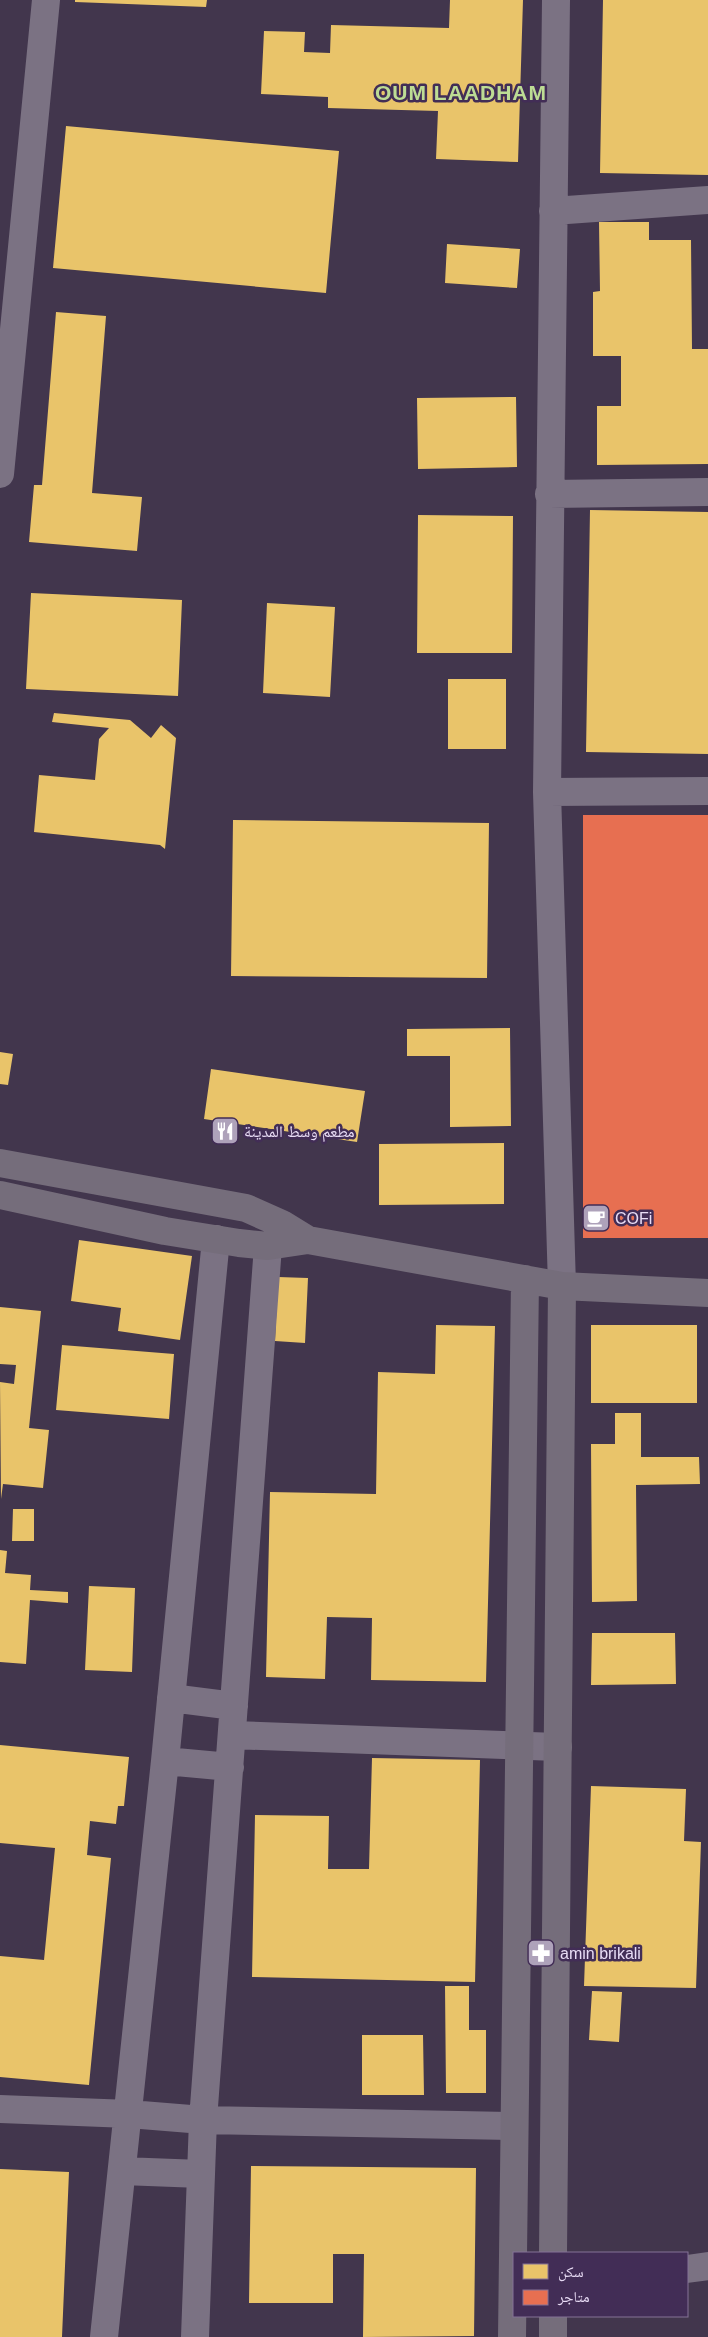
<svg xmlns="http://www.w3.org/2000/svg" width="708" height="2337" font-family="Helvetica,'Noto Naskh Arabic',sans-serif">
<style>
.homes{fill:#e9c46a}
.shops{fill:#e76f51}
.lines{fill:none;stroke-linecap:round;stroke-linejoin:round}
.street{stroke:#7b7283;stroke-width:28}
.secondary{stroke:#756d7b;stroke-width:28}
.labels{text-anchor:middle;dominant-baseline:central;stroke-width:5;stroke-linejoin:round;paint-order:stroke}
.poi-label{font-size:16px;fill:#e8dcf5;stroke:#422d56;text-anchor:start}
.district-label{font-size:21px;font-weight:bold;letter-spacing:1px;fill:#bddc94;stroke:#422d56}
</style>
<rect width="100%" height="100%" fill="#42364d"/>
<path class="homes" d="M75,0H207L206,7L75,2Z
M450,0H523L518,162L436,159L438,111L328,108V97L261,94L264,31L305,32L304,52L330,53L331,25L449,28Z
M603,0H708V175L600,173Z
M66,126L339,151L326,293L53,268Z
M599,222H649V240H691L692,349H708V464L597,465V406H621V356H593V292L600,291Z
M447,244L520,249L517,288L445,283Z
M56,312L106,316L92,493L142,497L137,551L29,542L34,485H42Z
M516,397L517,467L418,469L417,398Z
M590,510L708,512V754L586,752Z
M418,515L513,516L512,653H417Z
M31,593L182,600L178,696L26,689Z
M267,603L335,607L330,697L263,693Z
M448,679H506V749H448Z
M54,713L130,720L151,738L161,725L176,738L165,849L160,845L34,832L39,775L95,780L99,739L109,728L52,722Z
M233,820L489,823L487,978L231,976Z
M510,1028L511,1126L450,1127V1056H407V1029Z
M0,1052L13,1054L8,1085L0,1084Z
M211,1069L365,1091L357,1142L204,1119Z
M504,1143V1204L379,1205V1144Z
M79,1240L192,1256L180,1340L118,1331L121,1308L71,1301Z
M278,1277L308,1278L305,1343L275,1341Z
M0,1307L41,1311L29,1428L49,1430L43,1488L3,1484L1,1499L0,1382L14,1384L16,1365L0,1364Z
M436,1325L495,1326L486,1682L371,1680L372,1618L327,1617L325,1679L266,1677L270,1492L376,1494L378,1372L435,1374Z
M591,1325H697V1403H591Z
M62,1345L174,1354L169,1419L56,1410Z
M615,1413H641V1457H699L700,1484L636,1485L637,1601L592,1602L591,1444H615Z
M13,1509H34V1541H12Z
M0,1550L7,1551L5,1573L31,1575L30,1590L68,1592V1603L30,1600L26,1664L0,1662Z
M89,1586L135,1588L132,1672L85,1670Z
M592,1633H675L676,1684L591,1685Z
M0,1745L129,1757L124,1806H118L116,1824L90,1821L87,1855L111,1858L89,2085L0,2077V1956L44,1960L55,1848L0,1843Z
M372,1758L480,1760L475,1982L252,1977L255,1815L329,1816L328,1869H369Z
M591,1786L686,1789L684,1841L701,1842L696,1988L584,1986Z
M445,1986H469V2030H486V2093H446Z
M592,1991L622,1992L619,2042L589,2040Z
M362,2035H423L424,2095H362Z
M251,2166L476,2168L474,2336L363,2337L364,2254H333V2303H249Z
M0,2169L69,2172L62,2337H0Z"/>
<path class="shops" d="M583,815H708V1238H583Z"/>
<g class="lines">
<path class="street" d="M556,0L547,792L562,1286
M553,211L708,200
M0,474L46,0
M549,494L708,492
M547,792L708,791
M171,1698L234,1706
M232,1735L558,1747
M165,1761L230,1767
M0,2109L129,2114L203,2120L514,2126
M122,2171L201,2174
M687,2269L708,2266
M104,2337L165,1761L216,1239
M195,2337L203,2120L268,1246"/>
<path class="secondary" d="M0,1163L246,1208L282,1224L308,1240L562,1286L708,1293
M0,1195L165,1231L239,1243L268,1246L308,1240
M553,2253L562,1286
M553,2316V2337
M512,2337L525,1279"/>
</g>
<defs>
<g id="restaurant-square" transform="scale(1.4375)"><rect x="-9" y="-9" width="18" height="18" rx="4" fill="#aea2ba" stroke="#422d56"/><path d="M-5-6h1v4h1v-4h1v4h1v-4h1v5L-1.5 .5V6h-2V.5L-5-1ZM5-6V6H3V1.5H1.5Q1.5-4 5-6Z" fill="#fff"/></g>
<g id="cafe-square" transform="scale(1.4375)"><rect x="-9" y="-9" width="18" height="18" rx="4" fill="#aea2ba" stroke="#422d56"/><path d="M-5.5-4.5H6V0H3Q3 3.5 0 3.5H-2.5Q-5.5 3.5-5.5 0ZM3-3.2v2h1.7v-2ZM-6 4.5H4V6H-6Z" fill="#fff"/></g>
<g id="pharmacy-square" transform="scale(1.4375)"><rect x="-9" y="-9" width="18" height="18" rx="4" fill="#aea2ba" stroke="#422d56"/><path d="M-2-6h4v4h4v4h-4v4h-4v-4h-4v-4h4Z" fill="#fff"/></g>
</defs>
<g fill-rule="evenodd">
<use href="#restaurant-square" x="225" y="1131"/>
<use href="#cafe-square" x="596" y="1218"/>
<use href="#pharmacy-square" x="541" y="1953"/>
</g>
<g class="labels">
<g class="poi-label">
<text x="244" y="1131">مطعم وسط المدينة</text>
<text x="615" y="1218">COFi</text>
<text x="560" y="1953">amin brikali</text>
</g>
<g class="district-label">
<text x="461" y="92">OUM LAADHAM</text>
</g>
</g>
<rect x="513" y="2252" width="175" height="65" fill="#422d56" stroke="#847396"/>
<rect x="523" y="2264" width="25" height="15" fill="#e9c46a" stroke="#847396"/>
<text x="558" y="2277" font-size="15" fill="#e8dcf5">سكن</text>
<rect x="523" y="2290" width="25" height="15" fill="#e76f51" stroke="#847396"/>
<text x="558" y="2302" font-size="15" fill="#e8dcf5">متاجر</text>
</svg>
